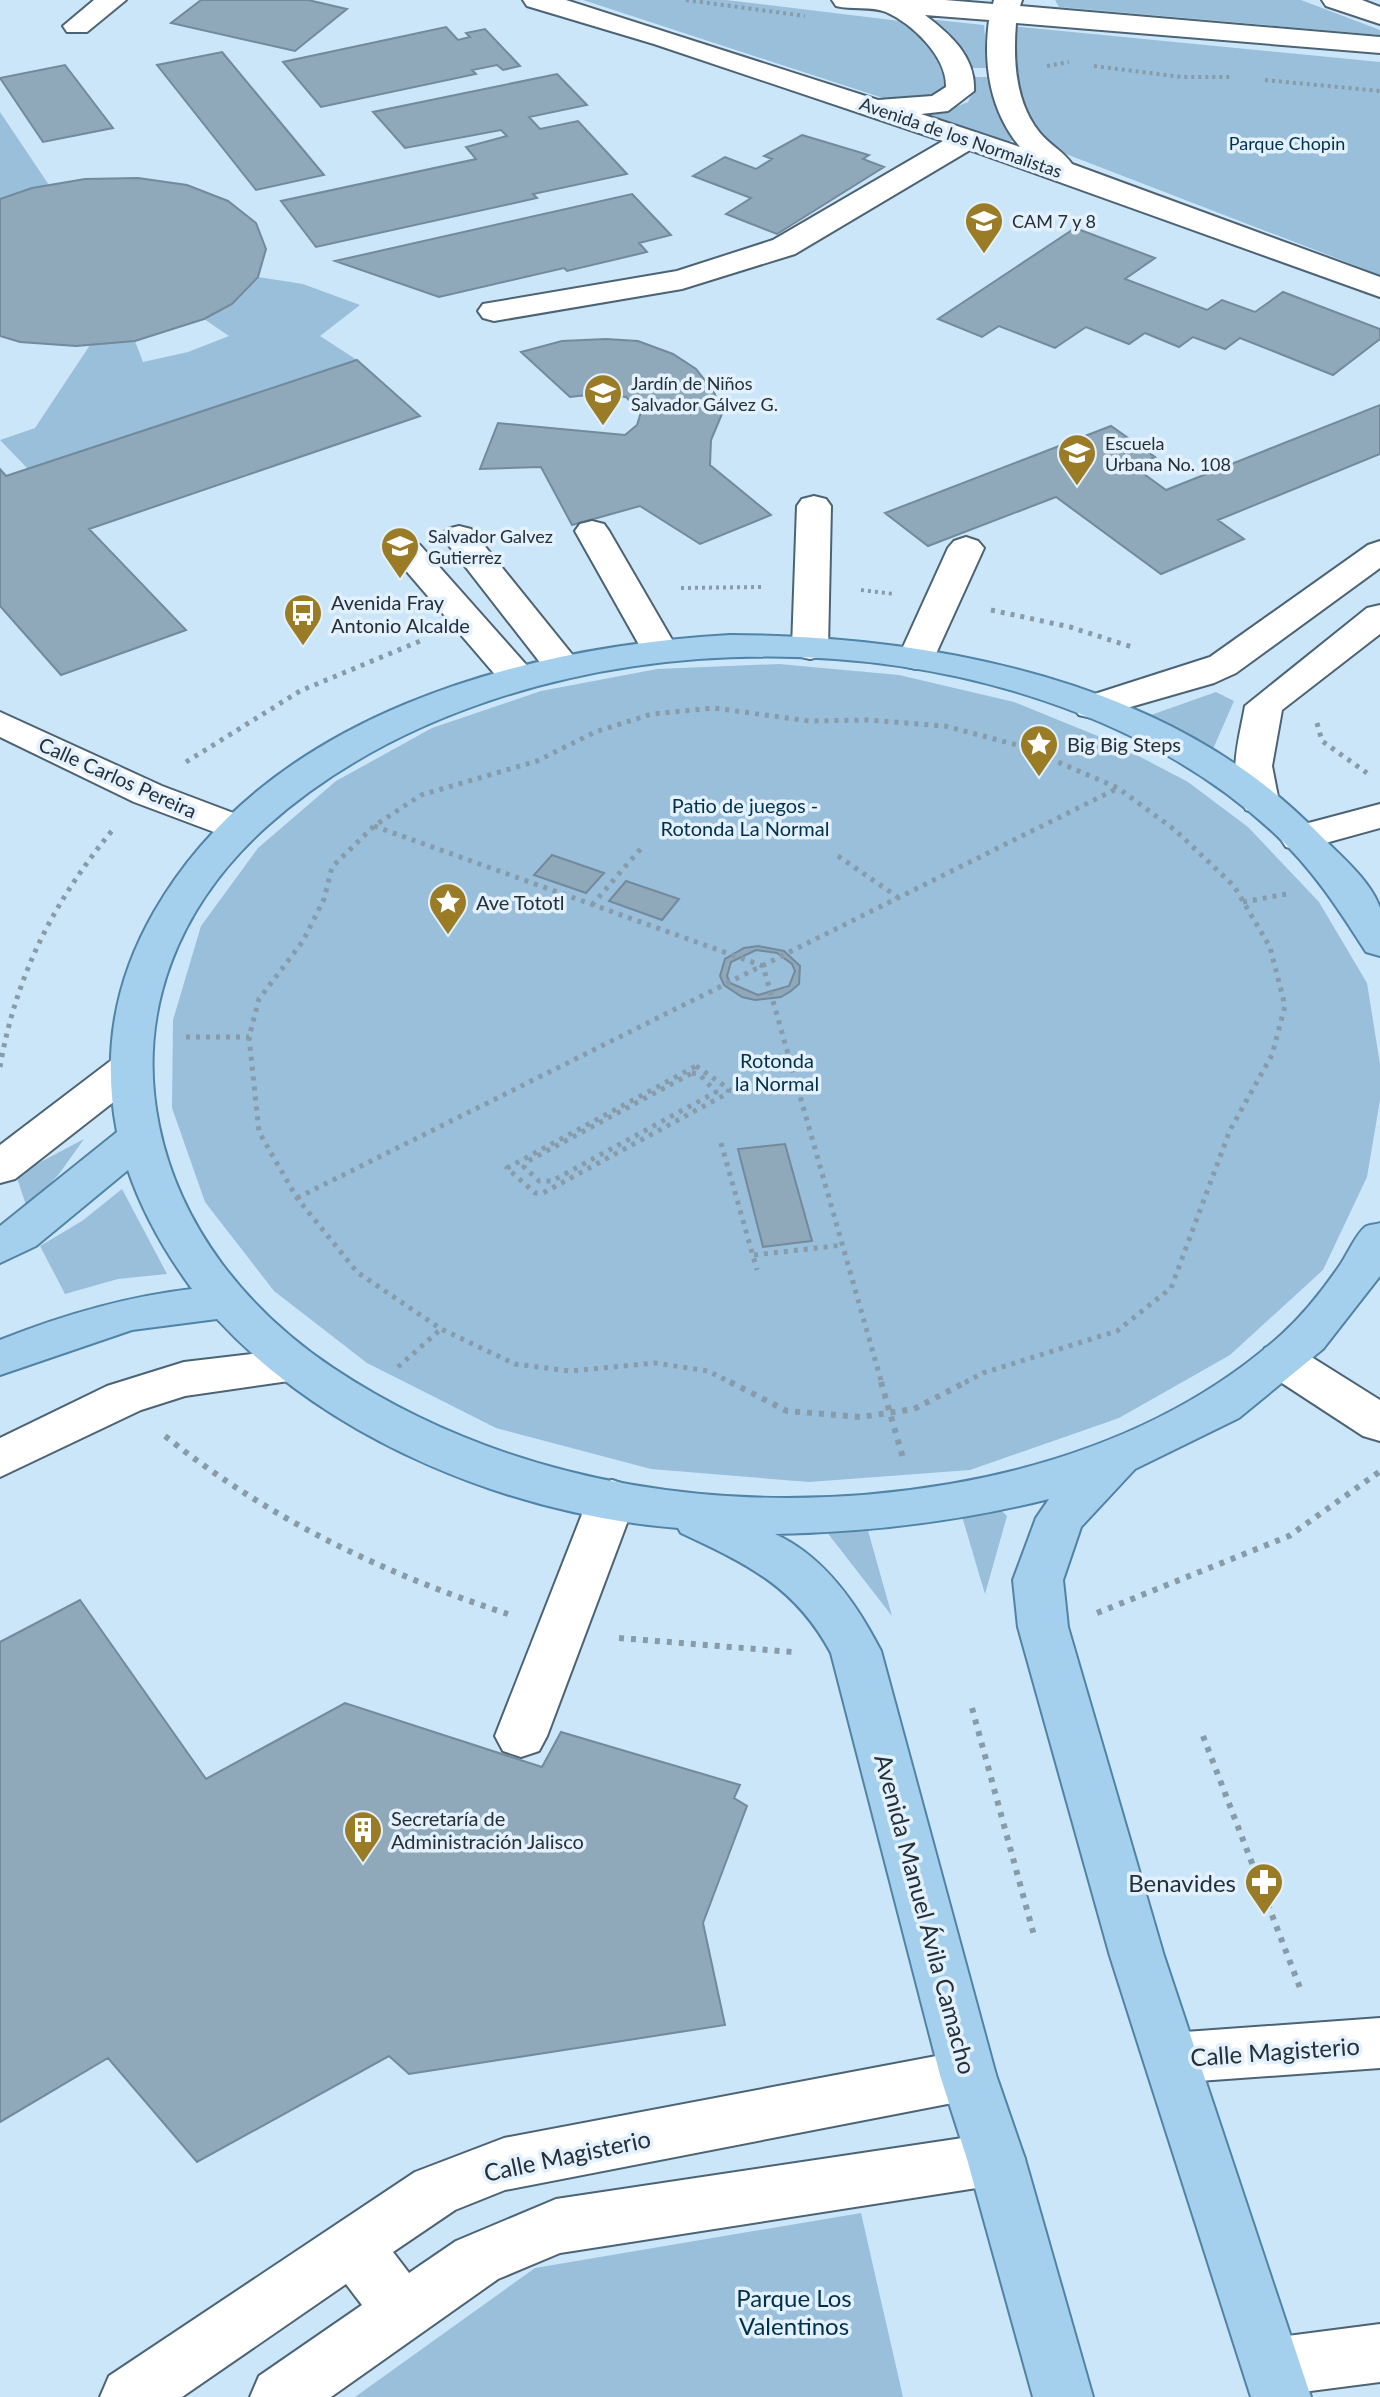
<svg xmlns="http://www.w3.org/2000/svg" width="1380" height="2397" font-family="Lato,sans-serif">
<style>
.green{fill:#99bfdb}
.building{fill:#8fa8ba;stroke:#728a9b;stroke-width:2;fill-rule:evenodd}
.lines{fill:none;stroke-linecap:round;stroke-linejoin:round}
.minor-casing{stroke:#4c6374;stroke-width:4}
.major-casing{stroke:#5083a5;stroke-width:4}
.path-far2{stroke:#879ba9;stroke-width:4;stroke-dasharray:3 4;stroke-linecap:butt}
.path-far1{stroke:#879ba9;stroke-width:5;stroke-dasharray:4 6;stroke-linecap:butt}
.path{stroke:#879ba9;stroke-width:6;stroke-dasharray:5 7;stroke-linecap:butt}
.minor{fill:#fff;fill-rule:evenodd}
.major{fill:#a4d0ed;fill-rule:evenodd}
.labels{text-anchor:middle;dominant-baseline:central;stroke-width:7;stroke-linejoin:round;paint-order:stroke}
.far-street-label{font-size:18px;fill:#252f36;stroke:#e2f1fd}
.far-park-label{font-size:18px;fill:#00304b;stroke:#e2f1fd}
.far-poi-label{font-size:18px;fill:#252f36;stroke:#e2f1fd;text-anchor:start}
.poi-label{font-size:20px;fill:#252f36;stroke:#e2f1fd;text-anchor:start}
.street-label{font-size:20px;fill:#252f36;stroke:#e2f1fd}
.park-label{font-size:20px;fill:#00304b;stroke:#e2f1fd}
.near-poi-label{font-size:24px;fill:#252f36;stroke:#e2f1fd;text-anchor:end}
.near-street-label{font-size:24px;fill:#252f36;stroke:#e2f1fd}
.near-park-label{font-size:24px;fill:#00304b;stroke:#e2f1fd}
</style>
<rect width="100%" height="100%" fill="#cce6f9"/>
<path class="green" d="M583,0H726L900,21L932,47L948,88L932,99L892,101Z
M1055,0H1301L1380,30V35L1059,7Z
M927,19L984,25L988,68H970Z
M1012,26L1380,62V275L1053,149C1017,114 1015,74 1012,26Z
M973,77H992L996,107L1014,140L1001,145L921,115L940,113L968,102L974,89Z
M0,112L49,185L0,199Z
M258,277L303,284L360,305L320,336L357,360L28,469L0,440L35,428L90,345L135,341L143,362L188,352L229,336L204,319L232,304Z
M779,664L899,675L1014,702L1110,741L1188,782L1248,827L1319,902L1367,983L1380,1064V1100L1367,1177L1323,1270L1230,1355L1119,1418L970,1470L809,1482L651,1469L496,1428L367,1363L274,1291L205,1202L172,1108L173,1020L201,926L258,848L336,781L432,728L541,691L657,669Z
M1216,692L1234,701L1213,749L1148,716Z
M84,1139L59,1174L27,1208L16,1175Z
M122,1189L167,1274L118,1279L65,1294L40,1246L82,1221Z
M997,1506L1007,1516L985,1594L961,1513Z
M867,1527L892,1616L826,1531Z
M861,2213L903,2397H355L535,2268Z"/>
<path class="building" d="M201,0H308L347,9L295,51L171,23Z
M446,27L458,40L470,37L466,33L485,29L520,66L503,70L497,65L472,70L476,74L321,107L283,62Z
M222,52L324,175L256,190L157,65Z
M65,65L113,128L43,142L0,78Z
M557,74L587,105L529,117L540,129L578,121L627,174L533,194L537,198L316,247L281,201L476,159L466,147L507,136L501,130L405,148L373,112Z
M802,135L869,155L863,159L884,167L777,234L726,214L751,198L693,176L725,157L756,169L772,159L764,156Z
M138,178L187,185L228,201L256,223L266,249L258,277L232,304L204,319L135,341L76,346L20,342L0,336V199L32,188L85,179Z
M632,194L671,235L639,243L647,252L567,271L564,268L439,297L335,261Z
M1075,228L1155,258L1125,279L1207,310L1222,300L1255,312L1283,292L1380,329V339L1333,375L1240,338L1225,349L1193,337L1179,347L1145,333L1129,344L1086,327L1055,348L999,326L982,337L938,319Z
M606,339L638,341L673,354L696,369L714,392L722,414L711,440L710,465L771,515L700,544L640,506L572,525L541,467L480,469L498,423L625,435L637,425L641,412L626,397L597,394L570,397L521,352L562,341Z
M357,360L420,416L89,529L186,630L61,675L0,606V469L6,476Z
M1380,405V454L1218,520L1244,539L1161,574L1056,497L928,546L885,513L1111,426L1155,457L1133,466L1166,490Z
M552,855L604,873L586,893L534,875Z
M626,881L679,899L662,920L609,901Z
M758,946L784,951L800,966L799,984L791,991L781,997L755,1000L742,997L724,985L720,976L725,959L744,948ZM756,950L777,953L792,964L795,971L789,986L758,995L730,983L727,976L731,962Z
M785,1144L812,1241L763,1247L738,1149Z
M80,1600L206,1779L345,1703L542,1767L561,1732L740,1785L734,1798L747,1806L703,1923L725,2025L409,2074L389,2056L197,2162L108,2058L0,2122V1642Z"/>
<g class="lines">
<g class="minor-casing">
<path id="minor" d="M94,0H126L87,32H67L63,26Z
M523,0H566L878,100L932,96L946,87C947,57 913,24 886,12C872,6 851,10 836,6L832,0H945L993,4L994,0H1022L1020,6L1380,37V53L1016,23C1013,60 1015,103 1040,133C1050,145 1064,152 1072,164L1380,277V297L970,150L795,254L682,289L494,321L483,318L478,311L483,304L677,271L773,240L943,141L654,44L527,6ZM925,15L989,20C983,65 990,111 1020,147L921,114L948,111L974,91C976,57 951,35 925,15Z
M1322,0H1362L1380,7V24L1326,6Z
M814,496L826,499L831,506L828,648L823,656L810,659L797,656L792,648L797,506L802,499Z
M592,521L604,524L609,531L678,650L673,658L660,661L647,658L642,650L575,531L580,524Z
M459,526L471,529L575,658L580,666L575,674L562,677L549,674L447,543L442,536L447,529Z
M966,537L978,541L984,548L934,658L929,666L916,669L903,666L898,658L948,548L954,541Z
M408,541L420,545L530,669L535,677L530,685L517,688L504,685L390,552L396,545Z
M1380,541V568L1236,673L1214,683L1092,718L1079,715L1073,707L1079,699L1210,657L1368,545Z
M1380,605V634L1282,710L1272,766L1279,802L1274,810L1260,814L1246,810C1226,779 1239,740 1245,706L1367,608Z
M0,712L162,786L252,820L257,829L252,838L238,841L134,802L0,737Z
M1380,804V828L1300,850L1286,847L1280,838L1286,829Z
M128,1055L143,1059L149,1069L143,1079L15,1179L0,1183V1145L113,1059Z
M1281,1343L1297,1348L1380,1400V1441L1363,1436L1265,1372L1258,1360L1265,1348Z
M294,1349L310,1354L317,1366L310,1378L185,1396L141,1410L0,1477V1438L107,1386L184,1362Z
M612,1480L629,1486L636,1499L547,1736L539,1751L521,1757L503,1751L495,1736L588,1499L595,1486Z
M1380,2018V2068L1171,2083L1151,2076L1143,2058L1151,2040L1171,2033Z
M968,2050L988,2057L996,2075L988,2093L968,2100L505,2190L455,2210L393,2252L409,2273L456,2241L556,2199L996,2133L1016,2140L1025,2159L1016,2178L996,2185L560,2253L498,2279L331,2397H250L259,2376L362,2305L346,2284L182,2397H100L109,2376L415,2172L504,2138Z
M1380,2324V2382L1272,2396L1251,2387L1242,2367L1251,2347L1272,2338Z"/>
</g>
<g class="major-casing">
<path id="major" d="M730,635C934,636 1170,680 1318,833C1338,854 1370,879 1380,908C1380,921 1380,942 1380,956L1366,952C1338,908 1312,868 1273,832C1020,599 522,599 267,826C180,904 135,1010 159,1126C180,1228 248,1311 333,1368C513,1488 740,1520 950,1484C1071,1463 1188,1418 1281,1335C1303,1315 1323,1290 1340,1265C1347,1255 1356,1234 1365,1227C1369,1224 1375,1225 1380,1223V1276L1323,1349L1239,1418L1135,1469L1081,1527L1063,1580L1068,1627L1164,1956L1311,2397H1251L1110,1956L1018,1627L1013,1580L1036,1518L1049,1499C958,1522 868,1532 775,1534C824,1556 857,1604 881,1651L996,2075L1025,2159L1093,2397H1033L967,2159L940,2075L831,1653C795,1586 747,1564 681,1533L678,1528C513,1515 331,1442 217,1319L132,1330L0,1375V1340C63,1315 124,1297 192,1289C165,1252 143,1214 128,1170L36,1246L0,1263V1226L117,1132C102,1053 114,982 154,912C267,715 519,647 730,635Z"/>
</g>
<path class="path-far2" d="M686,0L805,16
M1047,66L1069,62
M1094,66L1182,77H1232
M1265,80L1380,91
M681,588L763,587
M861,590L894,594"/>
<path class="path-far1" d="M991,610L1070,627L1132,647
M1317,723L1322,741L1367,773
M186,762L300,691L425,639
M374,826L763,966L882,1384
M838,856L899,898
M1243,902L1286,894
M592,905L643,846
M186,1037H249
M696,1066L729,1089L728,1093L543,1193H535L507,1168Z
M0,1067C16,974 55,899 115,827
M692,1073L699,1074L716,1092L552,1181H539L524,1167L528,1161Z
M721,1143L757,1270
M297,1198L1118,788
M754,1255L843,1245
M398,1367L441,1329
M734,1384L708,1371L655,1363L570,1371L515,1364L441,1329L357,1272L297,1198L259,1132L249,1037L259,999L303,941L324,899L332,867L374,826L421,795L537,761L595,732L652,714L714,708L809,721L868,720L945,726L1021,746L1118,788L1175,830L1234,886L1270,947L1285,1006L1272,1055L1230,1130L1171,1288L1117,1331L983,1373L962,1384"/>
<path class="path" d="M730,1382L787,1411L861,1417L914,1409L966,1382
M881,1382L903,1458
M165,1436C269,1519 382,1573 508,1614
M1097,1613L1289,1536L1379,1472
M619,1638L793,1652
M972,1708L1035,1939
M1203,1736L1302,1993"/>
<use href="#minor" class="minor"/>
<use href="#major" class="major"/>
</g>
<defs>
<g id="school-pin" transform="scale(2)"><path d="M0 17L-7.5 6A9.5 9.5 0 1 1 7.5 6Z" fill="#997c25" stroke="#e2f1fd"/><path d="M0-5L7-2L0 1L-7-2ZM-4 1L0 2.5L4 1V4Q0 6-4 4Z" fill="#fff"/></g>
<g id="bus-pin" transform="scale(2)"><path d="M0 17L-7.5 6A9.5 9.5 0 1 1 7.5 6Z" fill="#997c25" stroke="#e2f1fd"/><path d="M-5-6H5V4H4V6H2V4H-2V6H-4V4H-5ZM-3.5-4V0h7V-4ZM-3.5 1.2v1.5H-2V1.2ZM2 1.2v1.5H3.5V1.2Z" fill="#fff"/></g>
<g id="sight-pin" transform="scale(2)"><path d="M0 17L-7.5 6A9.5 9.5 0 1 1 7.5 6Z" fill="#997c25" stroke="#e2f1fd"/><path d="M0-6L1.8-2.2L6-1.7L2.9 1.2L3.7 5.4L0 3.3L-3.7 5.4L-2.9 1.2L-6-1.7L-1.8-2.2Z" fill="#fff"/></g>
<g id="building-pin" transform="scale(2)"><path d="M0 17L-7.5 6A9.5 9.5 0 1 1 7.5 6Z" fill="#997c25" stroke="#e2f1fd"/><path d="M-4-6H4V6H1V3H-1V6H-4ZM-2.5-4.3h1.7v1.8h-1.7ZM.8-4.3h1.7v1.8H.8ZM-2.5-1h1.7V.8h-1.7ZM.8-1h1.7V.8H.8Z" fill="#fff"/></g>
<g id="pharmacy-pin" transform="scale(2)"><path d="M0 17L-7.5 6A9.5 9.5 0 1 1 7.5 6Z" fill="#997c25" stroke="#e2f1fd"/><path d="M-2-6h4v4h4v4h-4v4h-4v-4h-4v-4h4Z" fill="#fff"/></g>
</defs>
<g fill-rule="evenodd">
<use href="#school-pin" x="984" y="221"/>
<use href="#school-pin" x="603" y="393"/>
<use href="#school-pin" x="1077" y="453"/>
<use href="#school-pin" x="400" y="546"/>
<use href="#bus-pin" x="303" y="613"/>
<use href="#sight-pin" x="1039" y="744"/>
<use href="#sight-pin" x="448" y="902"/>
<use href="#building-pin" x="363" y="1830"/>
<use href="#pharmacy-pin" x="1264" y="1882"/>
</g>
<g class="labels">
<g class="far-street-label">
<text transform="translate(961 137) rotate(19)">Avenida de los Normalistas</text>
</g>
<g class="far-park-label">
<text x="1287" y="143">Parque Chopin</text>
</g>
<g class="far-poi-label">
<text x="1012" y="221">CAM 7 y 8</text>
<text x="631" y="383">Jardín de Niños<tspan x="631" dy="21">Salvador Gálvez G.</tspan></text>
<text x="1105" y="443">Escuela<tspan x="1105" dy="21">Urbana No. 108</tspan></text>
<text x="428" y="536">Salvador Galvez<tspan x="428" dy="21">Gutierrez</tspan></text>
</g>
<g class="poi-label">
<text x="331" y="602">Avenida Fray<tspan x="331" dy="23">Antonio Alcalde</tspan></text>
<text x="1067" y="744">Big Big Steps</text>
<text x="476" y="902">Ave Tototl</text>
<text x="391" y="1818">Secretaría de<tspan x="391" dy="23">Administración Jalisco</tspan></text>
</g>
<g class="street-label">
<text transform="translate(118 777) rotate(24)">Calle Carlos Pereira</text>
</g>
<g class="park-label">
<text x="745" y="805">Patio de juegos -<tspan x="745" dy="23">Rotonda La Normal</tspan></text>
<text x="777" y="1060">Rotonda<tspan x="777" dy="23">la Normal</tspan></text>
</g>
<g class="near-poi-label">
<text x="1236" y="1882">Benavides</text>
</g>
<g class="near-street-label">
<text transform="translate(926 1914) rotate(75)">Avenida Manuel Ávila Camacho</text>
<text transform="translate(1275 2051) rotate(-4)">Calle Magisterio</text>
<text transform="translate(567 2155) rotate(-12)">Calle Magisterio</text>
</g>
<g class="near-park-label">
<text x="794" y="2297">Parque Los<tspan x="794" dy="28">Valentinos</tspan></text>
</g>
</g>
</svg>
